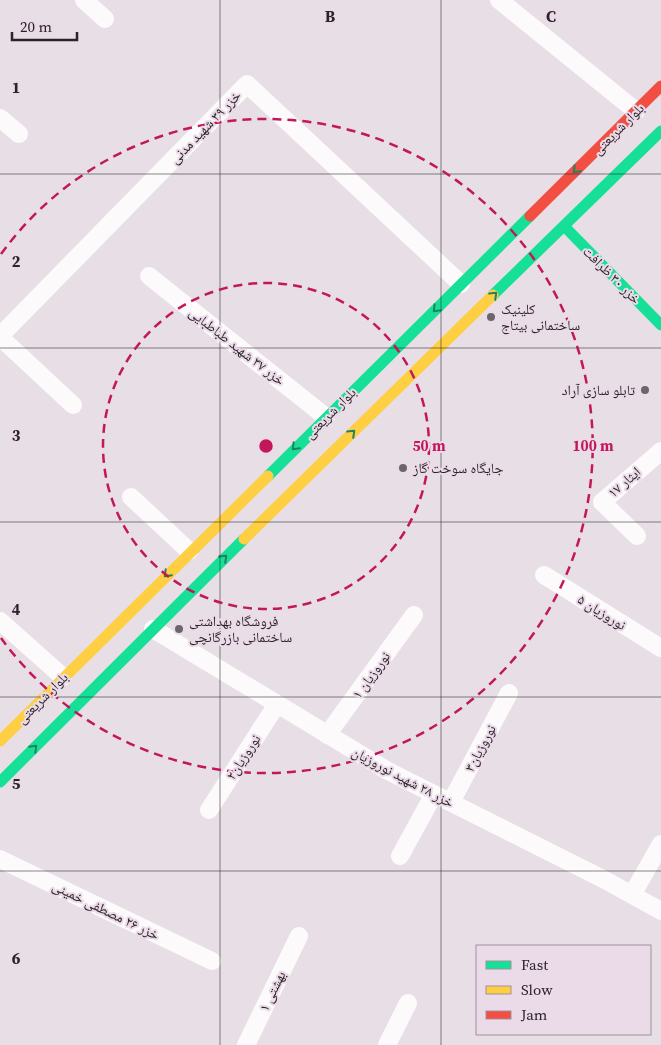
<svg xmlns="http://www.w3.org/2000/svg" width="661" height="1045" font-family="'Source Serif 4','Noto Naskh Arabic',serif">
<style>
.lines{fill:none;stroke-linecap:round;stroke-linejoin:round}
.street{stroke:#fcfafb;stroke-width:18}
.fast{stroke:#16e098;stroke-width:11}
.slow{stroke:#ffcf43;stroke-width:11}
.jam{stroke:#f24e42;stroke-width:11}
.oneway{stroke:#208260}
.grid{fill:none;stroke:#2a2429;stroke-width:1;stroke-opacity:0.55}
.ring{fill:none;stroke:#c2185b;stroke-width:2.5;stroke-dasharray:9 6}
.poi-dot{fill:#6c656b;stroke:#ebdbe8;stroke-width:2}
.labels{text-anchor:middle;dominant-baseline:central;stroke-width:4;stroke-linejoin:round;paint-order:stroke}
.street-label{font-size:14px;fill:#2a2429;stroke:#ebdbe8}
.poi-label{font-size:14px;fill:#2a2429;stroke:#ebdbe8;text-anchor:start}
.grid-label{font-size:16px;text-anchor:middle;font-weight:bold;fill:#2a2429;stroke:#ebdbe8;stroke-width:4;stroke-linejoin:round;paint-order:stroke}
.centre{fill:#c2185b;stroke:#ebdbe8;stroke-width:2.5}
.ring-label{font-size:15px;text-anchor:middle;font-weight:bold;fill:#c2185b;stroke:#ebdbe8;stroke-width:4;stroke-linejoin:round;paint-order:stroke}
</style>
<rect width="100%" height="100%" fill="#e8dee6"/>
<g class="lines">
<path class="street" d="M84,0L105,19
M499,0L636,111
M0,118L19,134
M149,276L326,417
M0,336L247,84L461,284
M0,337L73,405
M131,497L189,551
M637,536L602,502L661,451
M544,575L661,648
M0,621L63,677
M153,629L388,771L605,880L661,911
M327,735L414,615
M451,802L509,693
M209,810L277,704
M400,856L434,794
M0,859L212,961
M632,895L661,844
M246,1045L299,936
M387,1045L408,1003"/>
<path class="fast" d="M564,226L661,325
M493,295L661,131
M268,476L530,216
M0,782L244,539"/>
<path class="slow" d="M244,539L493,295
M0,741L268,476"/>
<path class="jam" d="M530,216L661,86"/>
</g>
<defs><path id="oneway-chevron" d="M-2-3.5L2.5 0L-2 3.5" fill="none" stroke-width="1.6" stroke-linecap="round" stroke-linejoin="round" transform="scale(1.25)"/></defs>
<g class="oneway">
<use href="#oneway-chevron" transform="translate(576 170) rotate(135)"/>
<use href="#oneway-chevron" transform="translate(494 295) rotate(-44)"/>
<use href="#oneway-chevron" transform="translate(436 309) rotate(135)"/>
<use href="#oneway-chevron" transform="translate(352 433) rotate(-44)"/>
<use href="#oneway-chevron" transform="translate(295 447) rotate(135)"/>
<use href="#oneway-chevron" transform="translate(224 558) rotate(-44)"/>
<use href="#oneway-chevron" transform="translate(167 574) rotate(135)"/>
<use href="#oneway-chevron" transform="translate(34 748) rotate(-45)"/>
</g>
<path class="grid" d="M220,0V1045M441,0V1045M0,174H661M0,348H661M0,522H661M0,697H661M0,871H661"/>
<g class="ring">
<circle cx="266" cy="446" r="163"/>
<path d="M1 254A327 327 0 1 1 1 638"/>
</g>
<g class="poi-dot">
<circle cx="491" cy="317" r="5"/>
<circle cx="645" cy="390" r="5"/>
<circle cx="403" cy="468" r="5"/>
<circle cx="179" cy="629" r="5"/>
</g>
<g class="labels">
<g class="street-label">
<text transform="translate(205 127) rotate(-46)">خزر ۳۹ شهید مدنی</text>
<text transform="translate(618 129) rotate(-45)">بلوار شریعتی</text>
<text transform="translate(612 275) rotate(45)">خزر ۳۰ ظرافت</text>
<text transform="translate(237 346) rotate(38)">خزر ۳۷ شهید طباطبایی</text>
<text transform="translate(330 413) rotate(-45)">بلوار شریعتی</text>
<text transform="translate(624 482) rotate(-41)">ایثار ۱۷</text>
<text transform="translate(602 612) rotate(32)">نوروزیان ۵</text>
<text transform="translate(371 675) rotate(-54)">نوروزیان ۱</text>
<text transform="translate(42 698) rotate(-45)">بلوار شریعتی</text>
<text transform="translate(480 748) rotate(-62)">نوروزیان۳</text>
<text transform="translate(243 757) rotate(-57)">نوروزیان۲</text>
<text transform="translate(403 777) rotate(28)">خزر ۲۸ شهید نوروزیان</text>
<text transform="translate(106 910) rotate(26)">خزر ۲۶ مصطفی خمینی</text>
<text transform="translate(272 991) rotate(-64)">بهشتی ۱</text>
</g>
<g class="poi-label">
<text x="501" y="309">کلینیک<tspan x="501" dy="16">ساختمانی بیتاج</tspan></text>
<text x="635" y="390" text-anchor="end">تابلو سازی آراد</text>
<text x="413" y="468">جایگاه سوخت گاز</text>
<text x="189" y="621">فروشگاه بهداشتی<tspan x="189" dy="16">ساختمانی بازرگانچی</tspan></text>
</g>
</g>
<g class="grid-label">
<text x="330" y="22">B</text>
<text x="551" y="22">C</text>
<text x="16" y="93">1</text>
<text x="16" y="267">2</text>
<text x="16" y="441">3</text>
<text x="16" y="615">4</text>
<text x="16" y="789">5</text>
<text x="16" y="964">6</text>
</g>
<circle cx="266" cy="446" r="8" class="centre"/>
<g class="ring-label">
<text x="429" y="451">50 m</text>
<text x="593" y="451">100 m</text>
</g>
<rect x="476" y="945" width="175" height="90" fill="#ebdbe8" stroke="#9e929c"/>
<rect x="486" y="961" width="25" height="8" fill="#16e098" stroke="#9e929c"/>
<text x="521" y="970" font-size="15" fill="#2a2429">Fast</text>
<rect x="486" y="986" width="25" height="8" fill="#ffcf43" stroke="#9e929c"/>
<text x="521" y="995" font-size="15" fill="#2a2429">Slow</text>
<rect x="486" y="1011" width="25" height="8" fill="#f24e42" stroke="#9e929c"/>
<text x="521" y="1020" font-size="15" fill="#2a2429">Jam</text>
<path d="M12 32v8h65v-8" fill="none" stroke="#2a2429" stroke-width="2.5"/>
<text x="20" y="32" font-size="15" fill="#2a2429" stroke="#ebdbe8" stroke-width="4" paint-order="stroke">20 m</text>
</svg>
